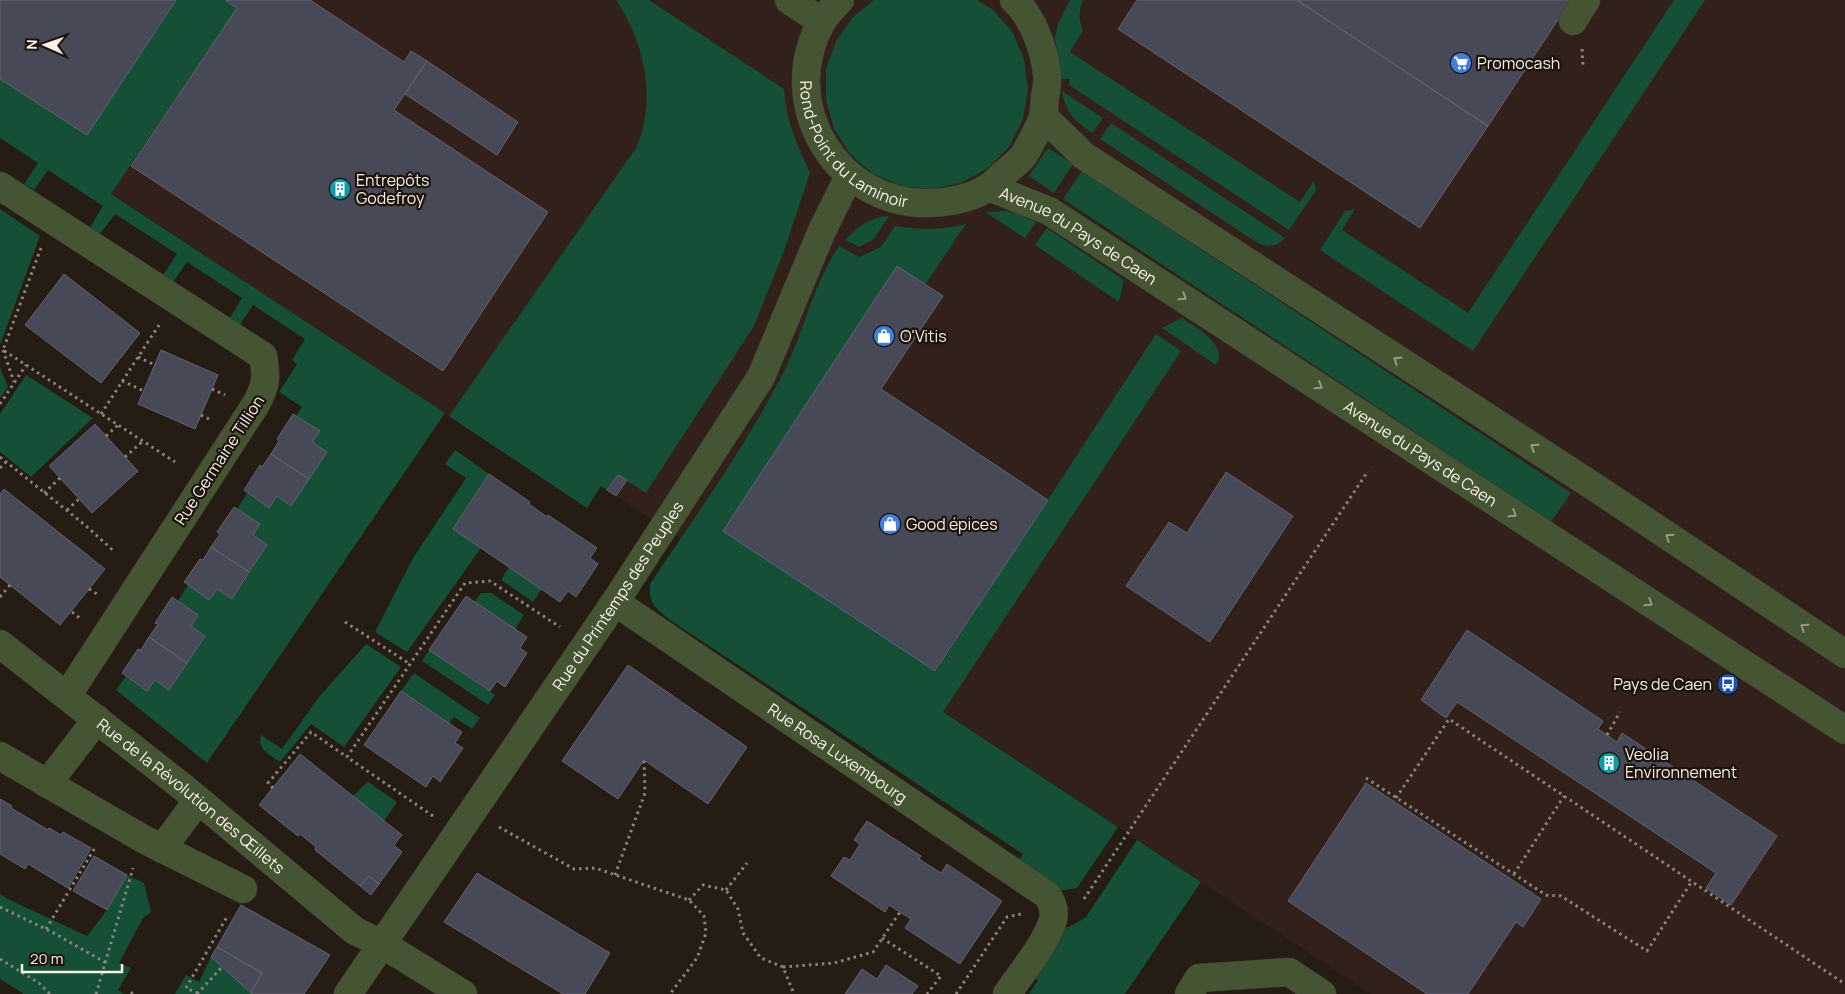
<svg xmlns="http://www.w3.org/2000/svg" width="1845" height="994" font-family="Manrope,sans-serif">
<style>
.industrial{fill:#32201a}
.green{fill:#144f36}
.building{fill:#484956;stroke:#626371}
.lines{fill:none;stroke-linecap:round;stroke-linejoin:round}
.minor-casing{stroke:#3e362d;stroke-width:29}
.path{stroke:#8b847c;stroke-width:3;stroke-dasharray:2.5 4;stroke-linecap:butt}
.minor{stroke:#455533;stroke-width:28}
.oneway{stroke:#959b85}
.labels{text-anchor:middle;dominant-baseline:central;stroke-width:4.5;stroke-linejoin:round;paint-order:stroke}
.poi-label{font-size:16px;fill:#f7f1ea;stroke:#1c130a;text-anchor:start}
.street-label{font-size:16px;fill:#f7f1ea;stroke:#1c130a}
</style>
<rect width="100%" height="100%" fill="#251c13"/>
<path class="industrial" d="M0,0H1845V994H1371L601,486L587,508L0,120Z"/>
<path class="green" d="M176,0H225L237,8L111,194L445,413L207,763L116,690L126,676L147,691L155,680L170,689L205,636L191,626L198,615L178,601L188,585L209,600L217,589L232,599L267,545L253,535L260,524L237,509L248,492L277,496L291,506L327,452L312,442L319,431L296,416L302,407L279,392L297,364L292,360L305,339L253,305L239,326L229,319L242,298L187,262L173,282L163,275L177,254L115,214L100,234L90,227L103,206L48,170L34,190L24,184L38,163L0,138V79L87,135Z
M616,0H649L784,89C786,122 797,143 810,173L784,251L754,326L646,493L618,475L607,490L601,486L587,508L449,416L636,148C657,100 645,43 616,0Z
M874,0H977L992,9L1012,31L1024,59L1028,89L1023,119L1009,147L988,168L961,183L932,189L902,186L873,174L850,154L834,129L826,100V69L836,41L854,16Z
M1070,0H1083C1079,10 1078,20 1083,30L1070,52L1300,202L1314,181L1316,190L1289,230L1069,85V79H1061L1055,38L1058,24Z
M1674,0H1705L1473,351L1320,250L1345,211L1355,209L1342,230L1468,313Z
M1062,91L1103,118L1092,133C1075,122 1065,111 1062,91Z
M1111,123L1285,238C1277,247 1267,248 1256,242L1100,139Z
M1048,148L1073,164L1054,193L1029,176Z
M1082,171L1571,493L1551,522L1063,199Z
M0,209L40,236L0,345Z
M1006,211L1019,214L1036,222L1025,238L985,212Z
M889,216L874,239L859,247L845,240C856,228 872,216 889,216Z
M966,224L925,285L723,530L936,671L1156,334L1181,351L943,712L1118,827L1077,888L1059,891L1018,862L1023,854L670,620C654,606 649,605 650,584C694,518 742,452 779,381C803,338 811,287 839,246L859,257L881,247L895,226C919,230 942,230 966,224Z
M1047,228L1124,280L1119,302L1035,245Z
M1182,318C1195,327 1229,345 1216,365L1162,328Z
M0,367L8,387L0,398Z
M26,375L93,418L31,477L0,452V414Z
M455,450L489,474L453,529L481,548L407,652L375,632L413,558L466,478L445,464Z
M509,567L542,589L533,602L501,580Z
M481,593H491L524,615L515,629L474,602Z
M366,644L401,667L344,747L311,724L280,762C270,755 256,749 261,735L282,749L319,697Z
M429,650L495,695L488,705L422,661Z
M414,673L480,718L472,729L454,717L449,724L401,691Z
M368,782L397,802L384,821L353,796Z
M1137,840L1201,882L1125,994H1029L1038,980L1030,974L1061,929L1073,925L1086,917Z
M127,875L144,883L151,912L143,918L119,963L131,968L118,990L124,994H24L0,979V894L8,899L87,936L107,910Z
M211,957L252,994H175L186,975L199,982Z"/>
<path class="building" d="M0,0H176L87,135L0,79Z
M225,0H310L404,62L411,51L427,61L394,110L548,212L443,371L131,166L237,8Z
M1137,0H1297L1488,126L1420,228L1118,29Z
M1297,0H1571L1488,126Z
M427,61L518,122L497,155L405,94Z
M897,266L943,296L881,389L1048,500L935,671L723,531Z
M64,274L140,333L101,383L25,325Z
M161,350L218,375L195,429L138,404Z
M293,414L320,431L312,442L327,452L309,479L271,454L279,441L277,439Z
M95,424L138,471L92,513L49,466Z
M271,454L309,479L291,506L277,496L269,508L244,490L260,465L262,467Z
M1226,472L1293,516L1210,642L1126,586L1169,522L1187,533Z
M489,474L530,502L529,504L547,517L548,515L597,548L590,558L598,564L576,597L568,591L560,602L453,529Z
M618,475L627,480L616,496L607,490Z
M4,489L105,569L60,625L0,577V494Z
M234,507L260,524L253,535L267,545L249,572L211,547L220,534L217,532Z
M211,547L249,572L232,599L217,589L209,600L184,582L200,559L203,560Z
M466,596L527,637L520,648L527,653L505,687L497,681L490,691L429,650Z
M172,597L198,615L191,626L205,636L187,663L149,637L158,624L155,623Z
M1467,630L1603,721L1598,729L1617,742L1622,733L1777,836L1731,905L1706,888L1716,873L1457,702L1446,718L1421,700Z
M149,637L187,663L169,690L155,680L147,691L122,673L138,649L141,650Z
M628,665L747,747L708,804L644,760L618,799L562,761Z
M401,691L462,732L455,743L463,748L440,782L433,776L426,787L364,745Z
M300,754L402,835L394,845L402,852L379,884L369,876L360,886L315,850L316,847L300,834L298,836L259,805Z
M1366,783L1541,899L1523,927L1516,922L1468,994H1427L1288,901Z
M0,799L12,806L11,808L48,830L49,828L61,835L63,832L91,848L68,888L28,864L25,869L0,854Z
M867,821L921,856L919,859L941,873L947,864L1002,901L960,964L905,928L911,919L889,905L885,912L831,876L844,857L850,860L860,844L854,840Z
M94,856L127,875L107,910L73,891Z
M477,873L610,953L585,994H563L444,922Z
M369,876L379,884L371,895L360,886Z
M241,905L330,955L304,994H252L251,993L262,973L217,947Z
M217,947L262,973L251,993L211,957Z
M886,965L918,986L912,994H845L862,969L877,979Z"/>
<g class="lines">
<g class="minor-casing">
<g id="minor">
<path d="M789,0L822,22"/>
<path id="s1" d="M840,0C834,7 825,15 821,23C776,106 838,207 932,203C952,202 972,198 989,187C995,183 1001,176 1006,172C1011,167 1019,162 1023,156C1028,149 1041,124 1043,116C1045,110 1044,103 1045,97C1046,90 1048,81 1047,74C1044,49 1033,17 1014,0"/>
<path d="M1573,21L1586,0"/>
<path d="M1043,116L1084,156L1590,484L1845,654"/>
<path d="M0,186L263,356C267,377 266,386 256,404L67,696"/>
<path id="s2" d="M989,187L1049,211L1845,730"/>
<path id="s3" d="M615,602L1047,895C1052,902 1055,911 1053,920C1047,942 1020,975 1007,994"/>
<path id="s4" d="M0,644L184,788L355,931L382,944L463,994"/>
<path d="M0,756L145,840L243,889"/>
<path d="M47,784L97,719"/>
<path d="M162,849L198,800"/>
<path id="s5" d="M348,994L615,602L761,377L821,233L849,176"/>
<path d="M1189,994L1199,978L1289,972L1322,994"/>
</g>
</g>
<path class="path" d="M1582,49L1583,66
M41,248L3,350L175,462
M3,350L14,382
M138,357L155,365
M122,381L144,391
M212,389L225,395
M0,404L26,365
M101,414L159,325
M201,415L209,419
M106,436L118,425
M0,457L85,525L115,552
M125,457L143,441
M0,468L6,462
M44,493L60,478
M67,510L79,499
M89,589L97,594
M0,597L10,585
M72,612L81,619
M345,622L410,664
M1607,735L1620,712
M1366,778L1546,895L1561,896L1647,951L1692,881
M273,788L268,783L311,732L347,757
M1396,798L1449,719L1845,984
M433,816L347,757L465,583L490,581L560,627
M499,827L574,869L595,868L689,900L704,916L706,933L697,958L670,994
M1514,874L1564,796
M615,875L645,793L644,760
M726,890L747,863
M1084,899L1368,471
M689,900L703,885L726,890L738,909L743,933L761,958L783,967L794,994
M0,907L52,932L106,963
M46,929L96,846
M882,938L941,976L927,994
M0,959L39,983L50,994
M783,967L834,963L873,952L900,912
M131,992L133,994
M198,993L186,988L228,915
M96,994L133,868
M197,994L222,967
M956,994L1007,917L1021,914"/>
<use href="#minor" class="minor"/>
</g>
<defs><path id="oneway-chevron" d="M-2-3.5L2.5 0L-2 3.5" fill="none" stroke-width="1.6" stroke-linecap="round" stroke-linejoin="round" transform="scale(1.25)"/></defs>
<g class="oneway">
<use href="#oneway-chevron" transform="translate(1183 297) rotate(33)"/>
<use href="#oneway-chevron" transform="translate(1397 360) rotate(-147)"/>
<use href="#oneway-chevron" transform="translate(1319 386) rotate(33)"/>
<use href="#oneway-chevron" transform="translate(1534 447) rotate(-147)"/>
<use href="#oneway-chevron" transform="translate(1513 514) rotate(34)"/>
<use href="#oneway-chevron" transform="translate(1669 537) rotate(-146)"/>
<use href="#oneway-chevron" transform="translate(1649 603) rotate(33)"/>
<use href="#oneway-chevron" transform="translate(1804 627) rotate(-146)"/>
</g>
<defs>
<g id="supermarket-disc" transform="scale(1.125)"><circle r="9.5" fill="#3f7fe0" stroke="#1c130a"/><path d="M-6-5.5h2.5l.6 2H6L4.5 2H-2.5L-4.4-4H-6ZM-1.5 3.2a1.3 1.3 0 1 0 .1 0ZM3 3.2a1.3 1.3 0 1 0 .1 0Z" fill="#fff"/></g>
<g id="building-disc" transform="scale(1.125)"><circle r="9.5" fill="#0f9aa8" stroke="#1c130a"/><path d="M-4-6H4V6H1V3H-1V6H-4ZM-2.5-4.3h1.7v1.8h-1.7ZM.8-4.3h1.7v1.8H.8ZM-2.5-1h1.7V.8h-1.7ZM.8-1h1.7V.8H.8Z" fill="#fff"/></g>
<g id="shop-disc" transform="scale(1.125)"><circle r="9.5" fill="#3f7fe0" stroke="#1c130a"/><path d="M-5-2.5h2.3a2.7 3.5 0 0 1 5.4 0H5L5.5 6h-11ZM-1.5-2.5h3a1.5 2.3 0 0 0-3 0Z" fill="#fff"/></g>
<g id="bus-disc" transform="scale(1.125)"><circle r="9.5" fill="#1a4fb4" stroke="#1c130a"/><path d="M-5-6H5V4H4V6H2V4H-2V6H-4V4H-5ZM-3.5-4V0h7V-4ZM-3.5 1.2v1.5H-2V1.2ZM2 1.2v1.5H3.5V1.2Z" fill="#fff"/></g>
</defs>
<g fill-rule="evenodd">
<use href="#supermarket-disc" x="1461" y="63"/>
<use href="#building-disc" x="340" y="189"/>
<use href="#shop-disc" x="884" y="336"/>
<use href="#shop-disc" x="890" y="524"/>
<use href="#bus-disc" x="1728" y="684"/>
<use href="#building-disc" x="1609" y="763"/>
</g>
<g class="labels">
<g class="poi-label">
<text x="1477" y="63">Promocash</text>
<text x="356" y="180">Entrepôts<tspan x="356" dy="18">Godefroy</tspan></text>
<text x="900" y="336">O'Vitis</text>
<text x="906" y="524">Good épices</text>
<text x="1712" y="684" text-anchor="end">Pays de Caen</text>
<text x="1625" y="754">Veolia<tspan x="1625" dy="18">Environnement</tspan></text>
</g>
<g class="street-label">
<text stroke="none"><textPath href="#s1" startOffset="176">Rond-Point du Laminoir</textPath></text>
<text stroke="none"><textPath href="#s2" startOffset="102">Avenue du Pays de Caen</textPath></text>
<text stroke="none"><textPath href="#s2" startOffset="508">Avenue du Pays de Caen</textPath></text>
<text transform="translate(219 460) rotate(-57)">Rue Germaine Tillion</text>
<text stroke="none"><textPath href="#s5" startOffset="481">Rue du Printemps des Peuples</textPath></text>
<text stroke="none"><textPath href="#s3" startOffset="269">Rue Rosa Luxembourg</textPath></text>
<text stroke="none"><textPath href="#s4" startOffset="244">Rue de la Révolution des Œillets</textPath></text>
</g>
</g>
<g transform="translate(45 45) rotate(272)" stroke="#1c130a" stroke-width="4" paint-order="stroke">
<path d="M0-4L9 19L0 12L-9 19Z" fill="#f7f1ea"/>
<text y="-8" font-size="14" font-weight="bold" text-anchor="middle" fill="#f7f1ea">N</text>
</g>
<path d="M22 964v8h100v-8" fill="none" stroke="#f7f1ea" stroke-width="2.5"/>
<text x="30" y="964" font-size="15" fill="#f7f1ea" stroke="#1c130a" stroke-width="4" paint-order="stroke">20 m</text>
</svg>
